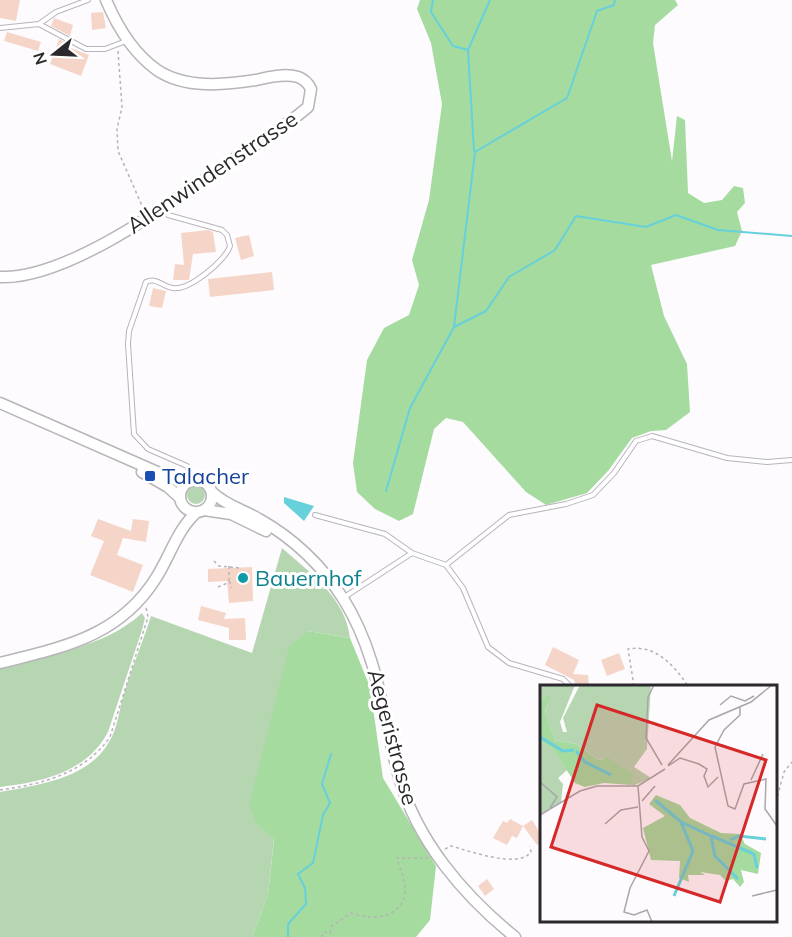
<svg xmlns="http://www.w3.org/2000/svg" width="792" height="937" font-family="Mulish,sans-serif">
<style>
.green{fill:#b6d6b2}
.forest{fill:#a5db9f}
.water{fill:#66d0db}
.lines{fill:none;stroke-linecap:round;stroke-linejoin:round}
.stream{stroke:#66d0db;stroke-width:2}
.building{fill:#f5d5c8}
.service-casing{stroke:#b8b4ba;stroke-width:6}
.tertiary-casing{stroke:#b8b4ba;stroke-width:13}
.secondary-casing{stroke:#b8b4ba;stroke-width:13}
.path{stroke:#b5b3b6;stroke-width:1.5;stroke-dasharray:3 3;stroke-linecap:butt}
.service{stroke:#fff;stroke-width:4}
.tertiary{stroke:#fff;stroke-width:10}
.secondary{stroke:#fff;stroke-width:10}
.transit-dot{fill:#1a4fb4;stroke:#fff;stroke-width:2}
.culture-dot{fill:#0f9aa8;stroke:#fff;stroke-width:2}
.labels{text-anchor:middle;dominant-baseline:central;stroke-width:6;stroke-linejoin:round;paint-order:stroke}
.street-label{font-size:22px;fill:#2b292c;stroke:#fff}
.transit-label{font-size:22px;fill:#164399;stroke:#fff;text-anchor:start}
.culture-label{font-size:22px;fill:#0d838f;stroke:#fff;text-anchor:start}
.inset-river{fill:none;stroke:#66d0db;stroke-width:3}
.inset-road{fill:none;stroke:#a9a7aa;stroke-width:1.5}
.view{fill:#d62828;fill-opacity:0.15;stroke:#d62828;stroke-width:3}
.inset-edge{fill:none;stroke:#2b292c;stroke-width:3}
</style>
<rect width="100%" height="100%" fill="#fdfbfe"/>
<path class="green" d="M187 495a9 9 0 1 1 18 0a9 9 0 1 1-18 0Z
M282,548C309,572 346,598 350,638L308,631L257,823L274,838L268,895L252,937H0V792C38,785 88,779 109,742C118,728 119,709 124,694C132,667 143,642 151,616L252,653Z
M142,613L145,618L142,630L108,732C87,772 42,782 0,787V668C48,653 103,649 142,613Z"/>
<path class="forest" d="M420,0H675L678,5L655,25L653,43L672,161L677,116L685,120L688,193L704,203L722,200L734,186L743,188L745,203L737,212L742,231L735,246L651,265L664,316L687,364L690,412L666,430L651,431L632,438L608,471L587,493L546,505L526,492L463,422L446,418L434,429L413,514L399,521L375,509L357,492L353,463L367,360L384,328L409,315L419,285L412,260L429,200L442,104L431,43L417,9Z
M308,631L350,638L370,687L383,778L436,866L430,920L416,937H252L268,895L274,839L256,823L249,805L289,647Z"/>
<path class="water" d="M284,497L314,506L304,521L284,503Z"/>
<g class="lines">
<path class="stream" d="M433,0L431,12L453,46L468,50
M474,151L468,50L490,0
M454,327L486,311L509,277L555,250L576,216L646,227L676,215L718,230L792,236
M386,491L410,408L454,327L475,152L567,98L597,11L614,5L615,0
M288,937V924L306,904L305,888L298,874L313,863L323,815L330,803L322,784L331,754"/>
</g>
<path class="building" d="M0,0H20L16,21L0,18Z
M103,12L106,28L92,30L91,13Z
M54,18L73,25L70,36L51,26Z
M7,32L41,42L38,51L4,41Z
M59,39L67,43L66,46L89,55L81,76L50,64Z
M208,230L213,232L216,252L193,254L189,280H173L175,264L184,265L181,233Z
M249,235L254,256L241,260L235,238Z
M272,272L274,290L210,297L208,279Z
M153,288L166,291L162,308L149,306Z
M98,519L131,531L133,519L149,521L146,542L123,538L117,555L143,565L133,592L90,575L104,541L91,536Z
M252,567L253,601L229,603L227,581L208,582V569Z
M201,606L226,613L224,619L245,618L246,640H229V628L198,620Z
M553,647L579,660L573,674L588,675L589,687H576L574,680L545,665Z
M619,653L625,669L607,676L601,660Z
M510,819L523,826L517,838L512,836L507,845L493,838L503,821L507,823Z
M532,820L542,836V842L537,845L523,826Z
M487,879L494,889L485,896L478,886Z"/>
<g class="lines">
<g class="service-casing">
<path id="service" d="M39,24L56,12L88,0
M0,28L39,24L86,49H105L126,41
M163,210L168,215L222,230L227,235L230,246C226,260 189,291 173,288C163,287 157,277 146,282L129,331L128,344L134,434L148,449L187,466L193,480
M315,515L385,534L412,553
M446,565L463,588L488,647L509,663L563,679L570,686
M343,598L412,553L446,565L509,515L566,504L593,495L614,473L636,441L652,436L727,458L767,462L792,460"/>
</g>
<g class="tertiary-casing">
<path id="tertiary" d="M0,277C68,280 178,198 234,159C259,142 285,127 308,107L311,89C308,83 304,79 298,77C285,73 268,77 256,80C225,85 185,89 157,70C133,53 117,26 106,0"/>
</g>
<g class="secondary-casing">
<path id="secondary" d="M0,403L171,478L187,482
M142,472L168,487L180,498
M180 496a16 16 0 1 1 32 0a16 16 0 1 1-32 0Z
M212,492C225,505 244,510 259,519C293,538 323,567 344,600C379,657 382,714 399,777C417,841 464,896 515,937
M204,510L231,514L266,531
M0,663C63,647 119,637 156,578C170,556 178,528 197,512"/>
</g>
<path class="path" d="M118,51L122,107L117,129L118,151L143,208
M198,475L212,482
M214,561L219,566L240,568
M229,566V581
M218,587L230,582L231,588
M634,686L628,649C655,644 674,665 688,686
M0,790C42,784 84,774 110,737L148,617L146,607
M776,802L784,772L792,762
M445,849L451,846C469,851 519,869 531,852L530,846
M322,937L323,932L330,933L332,926L351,913C372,921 404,919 405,890C406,880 399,868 397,858H428"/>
<use href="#service" class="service"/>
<use href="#tertiary" class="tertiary"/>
<use href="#secondary" class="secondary"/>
</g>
<rect class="transit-dot" x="144" y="470" width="12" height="12" rx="3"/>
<circle class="culture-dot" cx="243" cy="578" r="6"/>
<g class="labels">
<g class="street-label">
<text transform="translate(212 172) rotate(-34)">Allenwindenstrasse</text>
<text transform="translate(393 737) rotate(75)">Aegeristrasse</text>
</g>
<g class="transit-label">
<text x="162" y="476">Talacher</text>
</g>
<g class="culture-label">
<text x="255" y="578">Bauernhof</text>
</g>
</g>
<g transform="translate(540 685)">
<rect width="237" height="237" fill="#fdfbfe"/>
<path d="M0,0H35L20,37L23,47H27L23,33L40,0H111L107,64L94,82L111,93L93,101L63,73L59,75L36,59L15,55L5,28L10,11L0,16ZM0,56L13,64L27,85L18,93L23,99L21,117L0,129Z" fill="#b6d6b2"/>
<path d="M11,10L5,27L15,55L36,59L59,75L67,72L93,89L91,100L64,98L45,102L35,98L13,64L0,56V16ZM116,110L140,120L150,133L181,148L200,149L205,159L221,168L218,189L201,185L204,197L200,202L193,194L186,196L180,190L160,187L165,190H148L149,197L139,193L140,176L111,175L103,143L125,131L109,119Z" fill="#a5db9f"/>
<path class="inset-river" d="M0,52L23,66L34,65M36,66L45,77L71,90M115,115L141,137L171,151L175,171L198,194M172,151L214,169L217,183M190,155L199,151L226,154M134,211L153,166L141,137"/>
<path class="inset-road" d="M114,0L108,12L106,53L122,80M180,20L191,11L205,16L214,11M200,22V30L184,45L175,62L188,121L195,124L204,99L226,94L225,124L237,141M128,80L169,35L211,17L232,0M128,81L140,73L159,79L167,84L164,91L168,102L178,92M211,95L223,69M0,97L17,112L10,123M98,101L102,152L109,166L90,203L84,227L94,230L107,225L112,237M102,116L115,101M0,130L40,106L57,101H98L125,84M65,139L81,125L98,122M212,211L237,205"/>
<path class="view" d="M57,20L226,75L180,217L11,162Z"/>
<rect width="237" height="237" class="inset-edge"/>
</g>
<g transform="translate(54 54) rotate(252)" stroke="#ffffff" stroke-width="4.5" paint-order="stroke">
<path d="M0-4.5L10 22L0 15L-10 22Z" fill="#2b292c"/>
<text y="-9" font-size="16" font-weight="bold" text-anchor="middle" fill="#2b292c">N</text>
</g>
</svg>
